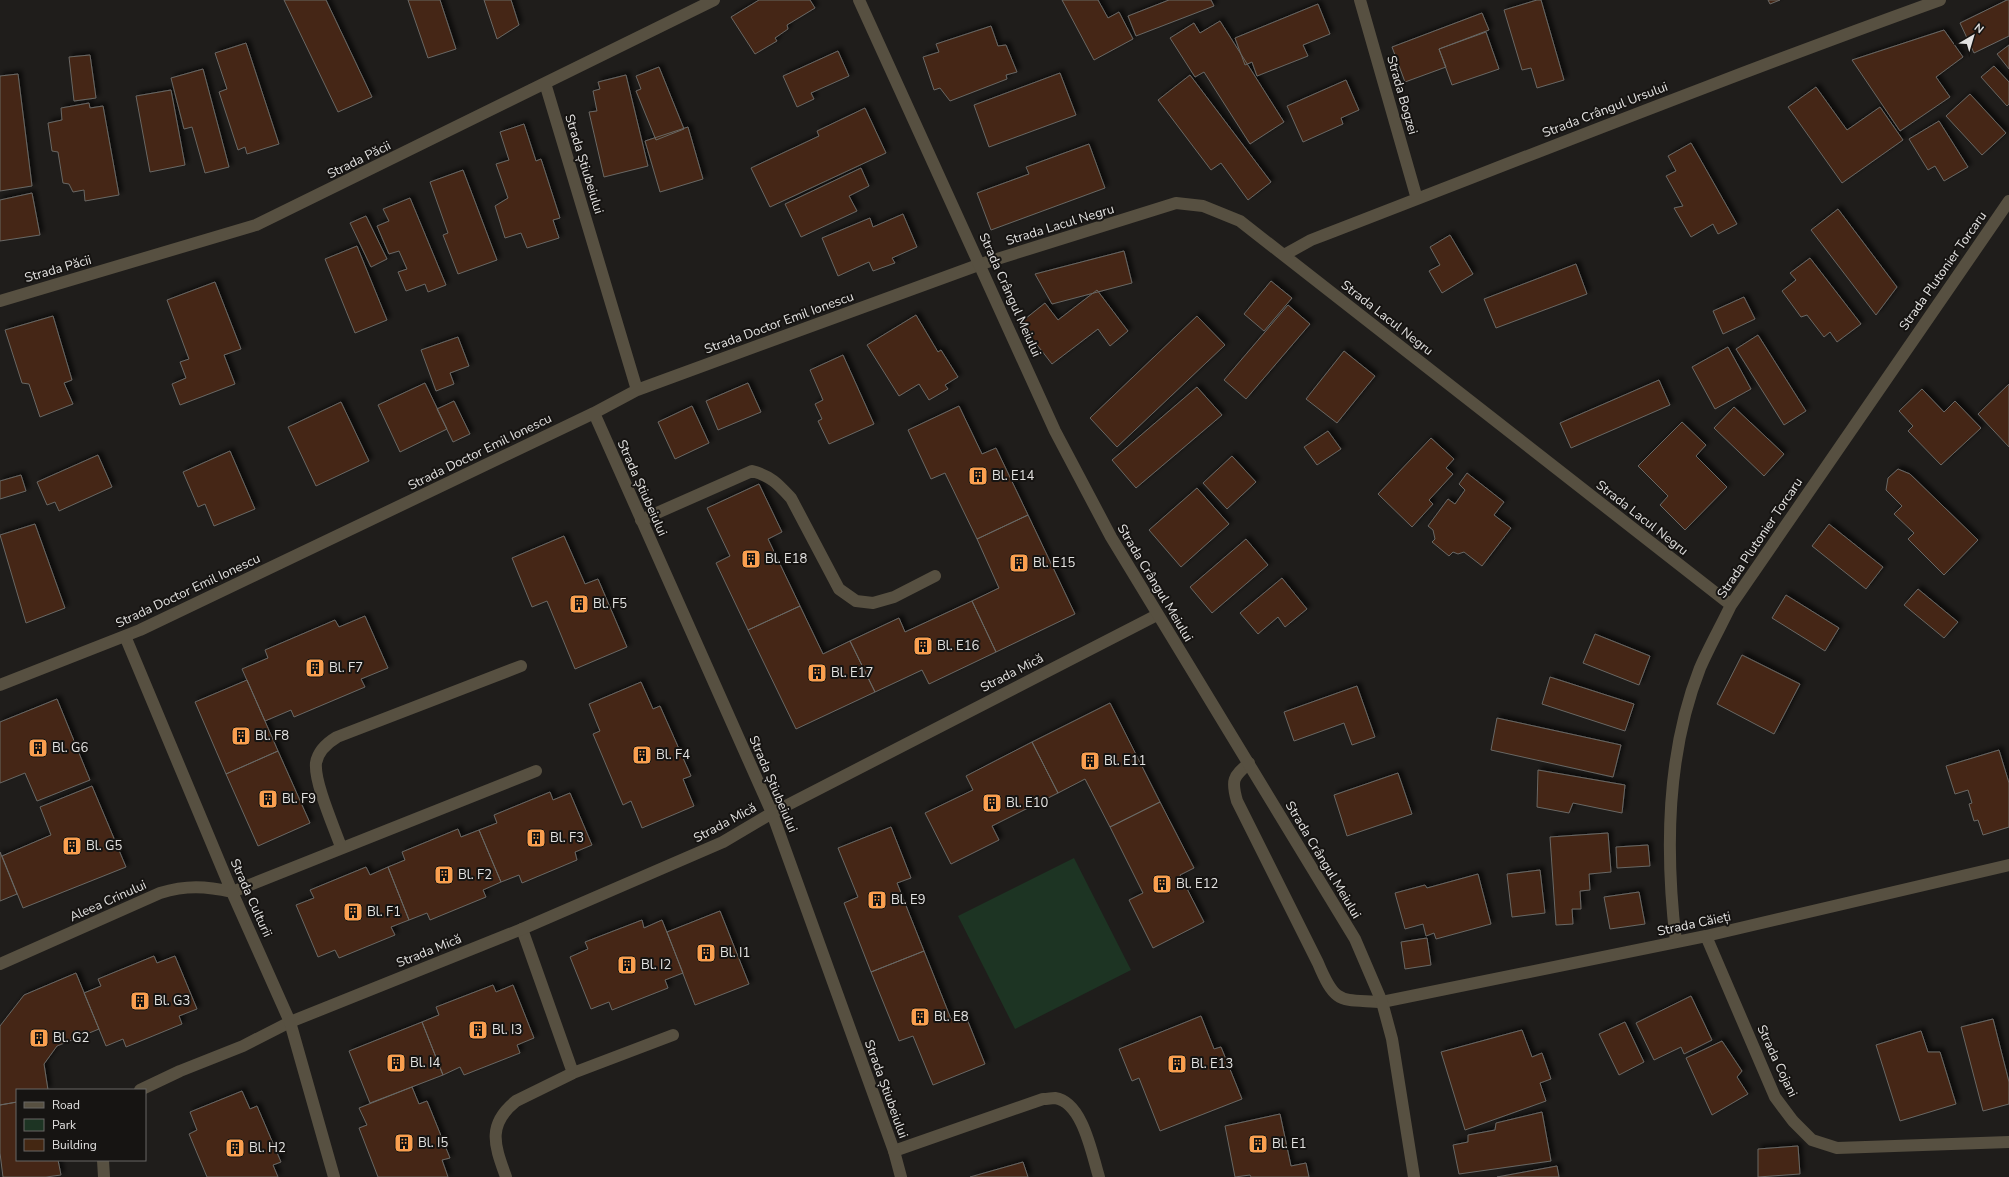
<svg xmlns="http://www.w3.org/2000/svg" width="2009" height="1177" font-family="'Nunito Sans',sans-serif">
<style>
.green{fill:#1d3423}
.building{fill:#442712;stroke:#696765;filter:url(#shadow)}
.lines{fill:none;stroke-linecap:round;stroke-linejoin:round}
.service{stroke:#575041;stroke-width:12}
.minor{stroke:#575041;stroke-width:12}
.tertiary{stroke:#575041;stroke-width:12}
.labels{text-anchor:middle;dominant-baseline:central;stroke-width:4;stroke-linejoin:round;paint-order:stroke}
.street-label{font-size:13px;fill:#e3e2e1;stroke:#161412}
.poi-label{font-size:13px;fill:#e3e2e1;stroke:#161412;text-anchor:start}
</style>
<defs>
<filter id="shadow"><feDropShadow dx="3.5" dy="-3.5" stdDeviation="2" flood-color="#0009"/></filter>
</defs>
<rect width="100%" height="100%" fill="#1f1d1b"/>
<path class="green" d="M1074,858L1131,970L1015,1029L958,916Z"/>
<path class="building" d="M284,0H326L372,97L338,112Z
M408,0H440L456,49L428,58Z
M484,0H511L519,25L497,39Z
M759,0H810L815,8L787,25L788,29L775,38L777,41L755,54L731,17Z
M1062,0H1098L1108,18L1119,12L1133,39L1094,60Z
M1169,0H1211L1214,6L1136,36L1128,16Z
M1537,0H1541L1564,80L1537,88L1531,68L1522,70L1504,10Z
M1768,0H1780L1770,4Z
M2007,0H2009V36L1974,53L1960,23Z
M1318,4L1330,34L1303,45L1308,56L1257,76L1252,62L1245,65L1235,38Z
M1482,13L1489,30L1439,49L1446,67L1405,82L1392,47Z
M1220,21L1284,122L1250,144L1204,72L1195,77L1170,38L1194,23L1200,33Z
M991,26L998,46L1006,45L1017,72L1006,75L1007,79L950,101L940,88L934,90L923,57L939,52L936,44Z
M1944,30L1963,57L1936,77L1950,97L1900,131L1852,60Z
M1486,32L1499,69L1452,85L1439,49Z
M246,43L279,144L247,154L245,147L238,150L219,92L227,89L215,53Z
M2009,45V69L1997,54Z
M838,51L849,76L811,93L814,99L797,107L783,76Z
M90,55L96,98L74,101L69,57Z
M1994,66L2009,82V104L2007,106L1981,77Z
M659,67L684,129L656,140L636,91L641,89L636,76Z
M203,69L229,167L205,173L192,127L184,129L171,78Z
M1060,73L1076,115L989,147L974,105Z
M18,74L32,186L0,191V76Z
M626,75L648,166L604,177L589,112L597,111L593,91L600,89L598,82Z
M1190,75L1271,182L1248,200L1221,163L1211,170L1158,100Z
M1346,80L1359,110L1341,118L1343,124L1303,142L1287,106Z
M1816,87L1847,130L1880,107L1903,140L1842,183L1788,107Z
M171,90L185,165L150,172L136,96Z
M1970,94L2006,133L1982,155L1946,116Z
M89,103L90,108L103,106L119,195L85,201L84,190L73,192L69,184L63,183L58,152L52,151L48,123L62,120L61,108Z
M865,108L886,153L770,207L751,168L819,136L817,131Z
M1939,121L1968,167L1944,181L1935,166L1928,170L1909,139Z
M524,124L536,161L541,159L560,218L553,220L559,238L527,248L521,233L505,238L495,206L508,198L496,164L509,160L500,132Z
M688,127L703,179L660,192L645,141Z
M1691,143L1737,224L1718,234L1713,224L1691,237L1674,208L1683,206L1666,176L1676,171L1668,156Z
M1089,144L1105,188L991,230L977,193L1029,174L1026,167Z
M861,168L869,186L849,196L857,211L801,237L785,204Z
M463,170L497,260L458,274L443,235L448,233L430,182Z
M32,193L40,235L0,241V200Z
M410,198L446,285L428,292L425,284L406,291L398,272L407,269L399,251L389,254L377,226L389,221L383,209Z
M1838,209L1897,287L1876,315L1811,230Z
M903,214L917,247L892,258L895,263L873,271L869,262L838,276L822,238L870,218L873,227Z
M366,216L387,259L371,267L350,223Z
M1450,235L1473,274L1442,293L1429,271L1440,265L1430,247Z
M357,246L387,320L355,333L325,259Z
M1124,251L1132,283L1052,304L1035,274Z
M1810,258L1861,324L1837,342L1830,332L1824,337L1807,315L1801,317L1782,291L1796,280L1790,273Z
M1576,264L1587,294L1496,328L1484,299Z
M1271,281L1292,298L1264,331L1244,314Z
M215,282L241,349L224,355L235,384L180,405L172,384L186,378L180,362L189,359L167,300Z
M1097,290L1128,331L1110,346L1098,329L1052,364L1020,323L1045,303L1058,320Z
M1744,297L1755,319L1723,334L1713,311Z
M1288,305L1310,324L1246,399L1224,380Z
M916,315L938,352L941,350L958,377L945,385L948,389L929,400L919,384L899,396L867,345Z
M53,316L72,380L64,383L73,404L40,417L29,384L22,383L5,330Z
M1197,316L1225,345L1117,447L1090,418Z
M1758,335L1806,411L1784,425L1736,349Z
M458,337L469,366L450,373L454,384L436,391L421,350Z
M1728,347L1751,389L1715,409L1692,367Z
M1344,351L1375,376L1337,423L1306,399Z
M843,355L874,424L829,444L818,421L822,419L815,404L823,400L810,370Z
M1659,380L1670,405L1571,448L1560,423Z
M425,383L447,429L400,452L378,405Z
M748,383L761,412L718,430L706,401Z
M2009,384V447L1978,414Z
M1197,387L1222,415L1136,488L1112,460Z
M1922,389L1944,412L1955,401L1981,428L1941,465L1908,431L1913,426L1899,411Z
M454,401L470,434L453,442L437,409Z
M341,402L369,461L316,486L288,427Z
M692,406L709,443L675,459L658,422Z
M959,406L982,454L996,448L1028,515L977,539L945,473L931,479L908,430Z
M1734,407L1784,454L1764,476L1714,428Z
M1682,422L1706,445L1696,456L1727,487L1685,530L1660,505L1668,496L1638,466Z
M1328,431L1341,449L1317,465L1304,447Z
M1431,438L1454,459L1446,468L1453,474L1429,500L1433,504L1412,527L1378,494Z
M230,451L255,509L214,526L205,504L198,507L183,472Z
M98,455L112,487L59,511L55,502L47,505L37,482Z
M1232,456L1256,482L1227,509L1203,483Z
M1898,469L1910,474L1978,540L1944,575L1908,539L1914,533L1894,514L1902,506L1886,490L1888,478Z
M1467,473L1504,502L1494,515L1511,528L1482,566L1464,552L1458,554L1453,552L1449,556L1432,542L1435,539L1433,530L1428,526L1448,499L1455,504L1465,490L1459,484Z
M21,475L26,491L0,499V481Z
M759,484L782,532L768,539L800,606L748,630L716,563L730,556L707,508Z
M1197,488L1229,524L1181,567L1149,530Z
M1028,515L1075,614L996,652L972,601L999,588L977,539Z
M35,524L65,608L26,623L0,535Z
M1829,524L1883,567L1866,589L1812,546Z
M564,536L585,584L598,579L627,647L575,669L547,601L532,607L512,558Z
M1246,539L1268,565L1212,613L1190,587Z
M1282,578L1307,609L1285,627L1278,617L1258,634L1240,613Z
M1918,589L1958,622L1944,638L1904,605Z
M1786,595L1839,628L1825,651L1772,618Z
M972,601L996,652L929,684L922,670L875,692L850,641L899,618L905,632Z
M800,606L823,654L850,641L875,692L796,729L748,630Z
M365,616L388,668L361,679L365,687L294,717L291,710L265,721L242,669L268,658L265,650L335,620L339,627Z
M1595,634L1650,656L1639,685L1583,663Z
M1742,655L1800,684L1774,734L1717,704Z
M1550,677L1634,704L1625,731L1542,704Z
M247,680L278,751L226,774L195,702Z
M641,682L653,709L660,706L691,776L683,779L694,806L642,828L631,801L623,805L593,734L600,731L589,704Z
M1357,686L1375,737L1352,745L1344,723L1294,741L1284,712Z
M57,699L90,780L37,801L25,773L0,783V722Z
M1110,703L1160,802L1110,827L1085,779L1058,793L1032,742Z
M1497,718L1621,745L1613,777L1491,750Z
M1032,742L1058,793L992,826L999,840L951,864L925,813L973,790L966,776Z
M1999,750L2009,783V827L1983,835L1978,820L1974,821L1969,804L1972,803L1968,790L1955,794L1946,766Z
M278,751L310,823L258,846L226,774Z
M1538,770L1625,785L1622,813L1573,803L1569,813L1537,807Z
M1398,773L1412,814L1347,836L1334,795Z
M92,786L126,867L23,908L2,856L51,835L40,807Z
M550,792L553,800L570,793L592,845L575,852L577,860L522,883L519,875L501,882L479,830L497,823L494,815Z
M1160,802L1194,868L1180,875L1204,922L1153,948L1129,900L1143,893L1110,827Z
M891,827L911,878L897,883L924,951L871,972L844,903L858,897L838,848Z
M458,829L461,837L479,830L501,882L483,890L486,897L430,920L427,913L409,920L388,867L405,860L402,852Z
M1608,833L1611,872L1589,874L1590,890L1580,891L1581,909H1572L1573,924L1556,925L1550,837Z
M1648,845L1650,866L1617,868L1616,847Z
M0,852L17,894L0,901Z
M366,867L370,875L388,867L409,920L391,927L395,935L339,958L335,950L318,957L296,905L314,898L310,890Z
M1540,870L1545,913L1512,917L1507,874Z
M1478,874L1491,924L1436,939L1434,933L1426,936L1423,924L1405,929L1395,893L1425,885L1427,888Z
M1639,892L1645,924L1610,929L1604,897Z
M720,911L749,984L695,1005L667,932Z
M642,920L644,928L662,920L683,973L665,980L668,988L612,1010L609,1002L591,1009L570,957L588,949L585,942Z
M1427,938L1431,965L1405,969L1401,942Z
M924,951L951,1019L965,1014L985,1064L933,1085L913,1036L899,1041L871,972Z
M154,956L157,963L175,956L197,1009L179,1016L182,1024L126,1047L123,1039L106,1046L84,993L101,986L98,979Z
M76,973L99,1029L57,1046L44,1064L48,1090H17V1102L0,1105V1026L24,995Z
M493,985L496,992L513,985L534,1038L517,1045L520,1053L464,1075L460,1067L443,1075L422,1022L439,1015L436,1007Z
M1691,996L1712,1040L1684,1054L1681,1047L1654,1060L1636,1023Z
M1201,1016L1214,1049L1221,1047L1242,1099L1160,1131L1139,1078L1132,1081L1119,1049Z
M1993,1019L2009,1082V1104L1983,1111L1961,1027Z
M422,1022L443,1075L370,1103L349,1051Z
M1625,1022L1644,1062L1619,1075L1599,1034Z
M1522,1030L1532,1057L1542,1053L1551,1079L1540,1083L1546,1101L1465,1130L1441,1052Z
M1921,1031L1928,1052H1940L1956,1104L1900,1121L1876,1045Z
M1722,1041L1742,1071L1737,1077L1748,1094L1712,1115L1686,1058Z
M412,1087L419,1104L427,1101L450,1158L442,1160L448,1177H378L359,1128L367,1125L359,1108Z
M242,1091L250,1109L257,1106L281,1162L273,1165L278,1177H207L189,1134L197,1130L190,1112Z
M17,1102V1160H58L61,1175L46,1177H3L0,1153V1105Z
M1542,1112L1551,1161L1459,1174L1453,1145L1468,1142V1135L1495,1130L1496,1123Z
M1280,1114L1291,1166L1306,1163L1309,1177H1251L1250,1175L1235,1177L1225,1126Z
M1798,1146L1800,1174L1758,1177V1149Z
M1023,1162L1028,1177H970Z
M1557,1166L1559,1177H1497Z"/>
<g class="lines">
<path class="service" d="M641,520L752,471C771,476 778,484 791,498L839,589L856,601L873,603L894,597L935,576
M1249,763C1233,777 1231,780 1237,801L1318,963C1336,1006 1340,999 1382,1002
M341,847C334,827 314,782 316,763C318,751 327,743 337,737L521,666
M232,892L536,771
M522,929L573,1073
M140,1090L180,1071L243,1046L290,1022
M894,1151L1043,1099C1047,1099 1052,1098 1055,1098C1083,1102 1092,1155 1099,1177
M103,1160L104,1177
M506,1177C495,1146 486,1125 516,1101L573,1073L673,1035"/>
<path class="minor" d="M1360,0L1417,199
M545,83L637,390
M1284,255L1311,240C1521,159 1729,76 1940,0
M0,301L256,225L714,0
M594,413L772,813L894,1151L901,1177
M125,636L232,892L290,1022L334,1177
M0,685L140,630L594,413L637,390L981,264L1176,203L1203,206L1240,221L1731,605
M1706,936L1775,1097L1793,1121L1812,1140L1837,1148L2009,1142
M1676,942C1665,851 1666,754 1700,668C1709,647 1721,626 1731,605L2009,201
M0,964L160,893C186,885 206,886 232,892
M1382,1002L1706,936L2009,865
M290,1022L522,929L723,842L772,813L1157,615"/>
<path class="tertiary" d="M859,0L1055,431L1111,537L1355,939L1382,1002L1392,1039L1414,1177"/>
</g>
<defs>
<g id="building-square" transform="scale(1)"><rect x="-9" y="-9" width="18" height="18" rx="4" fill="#fa9f4f" stroke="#161412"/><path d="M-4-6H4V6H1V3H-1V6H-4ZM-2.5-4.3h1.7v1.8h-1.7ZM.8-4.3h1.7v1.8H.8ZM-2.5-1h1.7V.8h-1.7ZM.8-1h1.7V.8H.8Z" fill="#111"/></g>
</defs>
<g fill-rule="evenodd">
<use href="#building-square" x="978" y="476"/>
<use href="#building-square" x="751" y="559"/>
<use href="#building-square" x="1019" y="563"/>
<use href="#building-square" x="579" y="604"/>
<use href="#building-square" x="923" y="646"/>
<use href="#building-square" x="315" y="668"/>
<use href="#building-square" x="817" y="673"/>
<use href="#building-square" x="241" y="736"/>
<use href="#building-square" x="38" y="748"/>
<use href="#building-square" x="642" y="755"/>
<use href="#building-square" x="1090" y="761"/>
<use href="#building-square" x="268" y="799"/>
<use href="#building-square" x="992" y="803"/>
<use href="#building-square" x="536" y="838"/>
<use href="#building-square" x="72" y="846"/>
<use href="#building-square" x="444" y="875"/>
<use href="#building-square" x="1162" y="884"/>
<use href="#building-square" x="877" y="900"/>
<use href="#building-square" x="353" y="912"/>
<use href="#building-square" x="706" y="953"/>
<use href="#building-square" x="627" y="965"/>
<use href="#building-square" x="140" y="1001"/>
<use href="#building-square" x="920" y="1017"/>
<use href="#building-square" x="478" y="1030"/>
<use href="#building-square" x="39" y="1038"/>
<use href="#building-square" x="396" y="1063"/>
<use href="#building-square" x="1177" y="1064"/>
<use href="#building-square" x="404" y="1143"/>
<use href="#building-square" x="1258" y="1144"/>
<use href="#building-square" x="235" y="1148"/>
</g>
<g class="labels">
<g class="street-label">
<text transform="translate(1402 95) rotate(74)">Strada Bogzei</text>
<text transform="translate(1605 110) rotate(-21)">Strada Crângul Ursului</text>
<text transform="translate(359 160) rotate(-26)">Strada Păcii</text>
<text transform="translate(584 164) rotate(73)">Strada Știubeiului</text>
<text transform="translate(1060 225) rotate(-17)">Strada Lacul Negru</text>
<text transform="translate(58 269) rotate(-16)">Strada Păcii</text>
<text transform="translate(1943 271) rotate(-55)">Strada Plutonier Torcaru</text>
<text transform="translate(1010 295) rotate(66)">Strada Crângul Meiului</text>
<text transform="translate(1387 318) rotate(38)">Strada Lacul Negru</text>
<text transform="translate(779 323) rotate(-20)">Strada Doctor Emil Ionescu</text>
<text transform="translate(480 452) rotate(-26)">Strada Doctor Emil Ionescu</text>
<text transform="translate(642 488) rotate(66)">Strada Știubeiului</text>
<text transform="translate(1642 518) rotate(38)">Strada Lacul Negru</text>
<text transform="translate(1760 538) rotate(-56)">Strada Plutonier Torcaru</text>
<text transform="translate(1155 583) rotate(59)">Strada Crângul Meiului</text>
<text transform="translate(188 591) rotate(-25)">Strada Doctor Emil Ionescu</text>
<text transform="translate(1012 673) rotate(-27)">Strada Mică</text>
<text transform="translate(773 784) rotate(67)">Strada Știubeiului</text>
<text transform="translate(725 823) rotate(-28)">Strada Mică</text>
<text transform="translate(1323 860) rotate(59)">Strada Crângul Meiului</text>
<text transform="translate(251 898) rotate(66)">Strada Culturii</text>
<text transform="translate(108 901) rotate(-24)">Aleea Crinului</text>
<text transform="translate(1694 924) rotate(-12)">Strada Căieți</text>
<text transform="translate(429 951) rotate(-22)">Strada Mică</text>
<text transform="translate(1777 1061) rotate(65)">Strada Cojani</text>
<text transform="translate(886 1089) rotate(70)">Strada Știubeiului</text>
</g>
<g class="poi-label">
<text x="992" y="476">Bl. E14</text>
<text x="765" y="559">Bl. E18</text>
<text x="1033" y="563">Bl. E15</text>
<text x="593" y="604">Bl. F5</text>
<text x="937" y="646">Bl. E16</text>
<text x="329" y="668">Bl. F7</text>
<text x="831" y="673">Bl. E17</text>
<text x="255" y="736">Bl. F8</text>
<text x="52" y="748">Bl. G6</text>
<text x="656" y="755">Bl. F4</text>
<text x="1104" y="761">Bl. E11</text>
<text x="282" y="799">Bl. F9</text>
<text x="1006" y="803">Bl. E10</text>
<text x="550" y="838">Bl. F3</text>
<text x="86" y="846">Bl. G5</text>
<text x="458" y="875">Bl. F2</text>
<text x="1176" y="884">Bl. E12</text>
<text x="891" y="900">Bl. E9</text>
<text x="367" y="912">Bl. F1</text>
<text x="720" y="953">Bl. I1</text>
<text x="641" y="965">Bl. I2</text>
<text x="154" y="1001">Bl. G3</text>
<text x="934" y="1017">Bl. E8</text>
<text x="492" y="1030">Bl. I3</text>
<text x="53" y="1038">Bl. G2</text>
<text x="410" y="1063">Bl. I4</text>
<text x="1191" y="1064">Bl. E13</text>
<text x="418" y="1143">Bl. I5</text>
<text x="1272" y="1144">Bl. E1</text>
<text x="249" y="1148">Bl. H2</text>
</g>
</g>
<rect x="16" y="1089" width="130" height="72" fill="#161412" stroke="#686665"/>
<rect x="24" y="1102" width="20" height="6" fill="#575041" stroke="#686665"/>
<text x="52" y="1109" font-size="12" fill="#e3e2e1">Road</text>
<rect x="24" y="1119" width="20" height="12" fill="#1d3423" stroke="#686665"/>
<text x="52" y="1129" font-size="12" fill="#e3e2e1">Park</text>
<rect x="24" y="1139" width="20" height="12" fill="#442712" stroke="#686665"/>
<text x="52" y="1149" font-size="12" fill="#e3e2e1">Building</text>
<g transform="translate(1973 36) rotate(38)" stroke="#161412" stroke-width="3" paint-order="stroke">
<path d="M0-3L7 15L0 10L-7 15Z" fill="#e3e2e1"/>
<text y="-6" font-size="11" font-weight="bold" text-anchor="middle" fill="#e3e2e1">N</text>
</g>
</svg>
